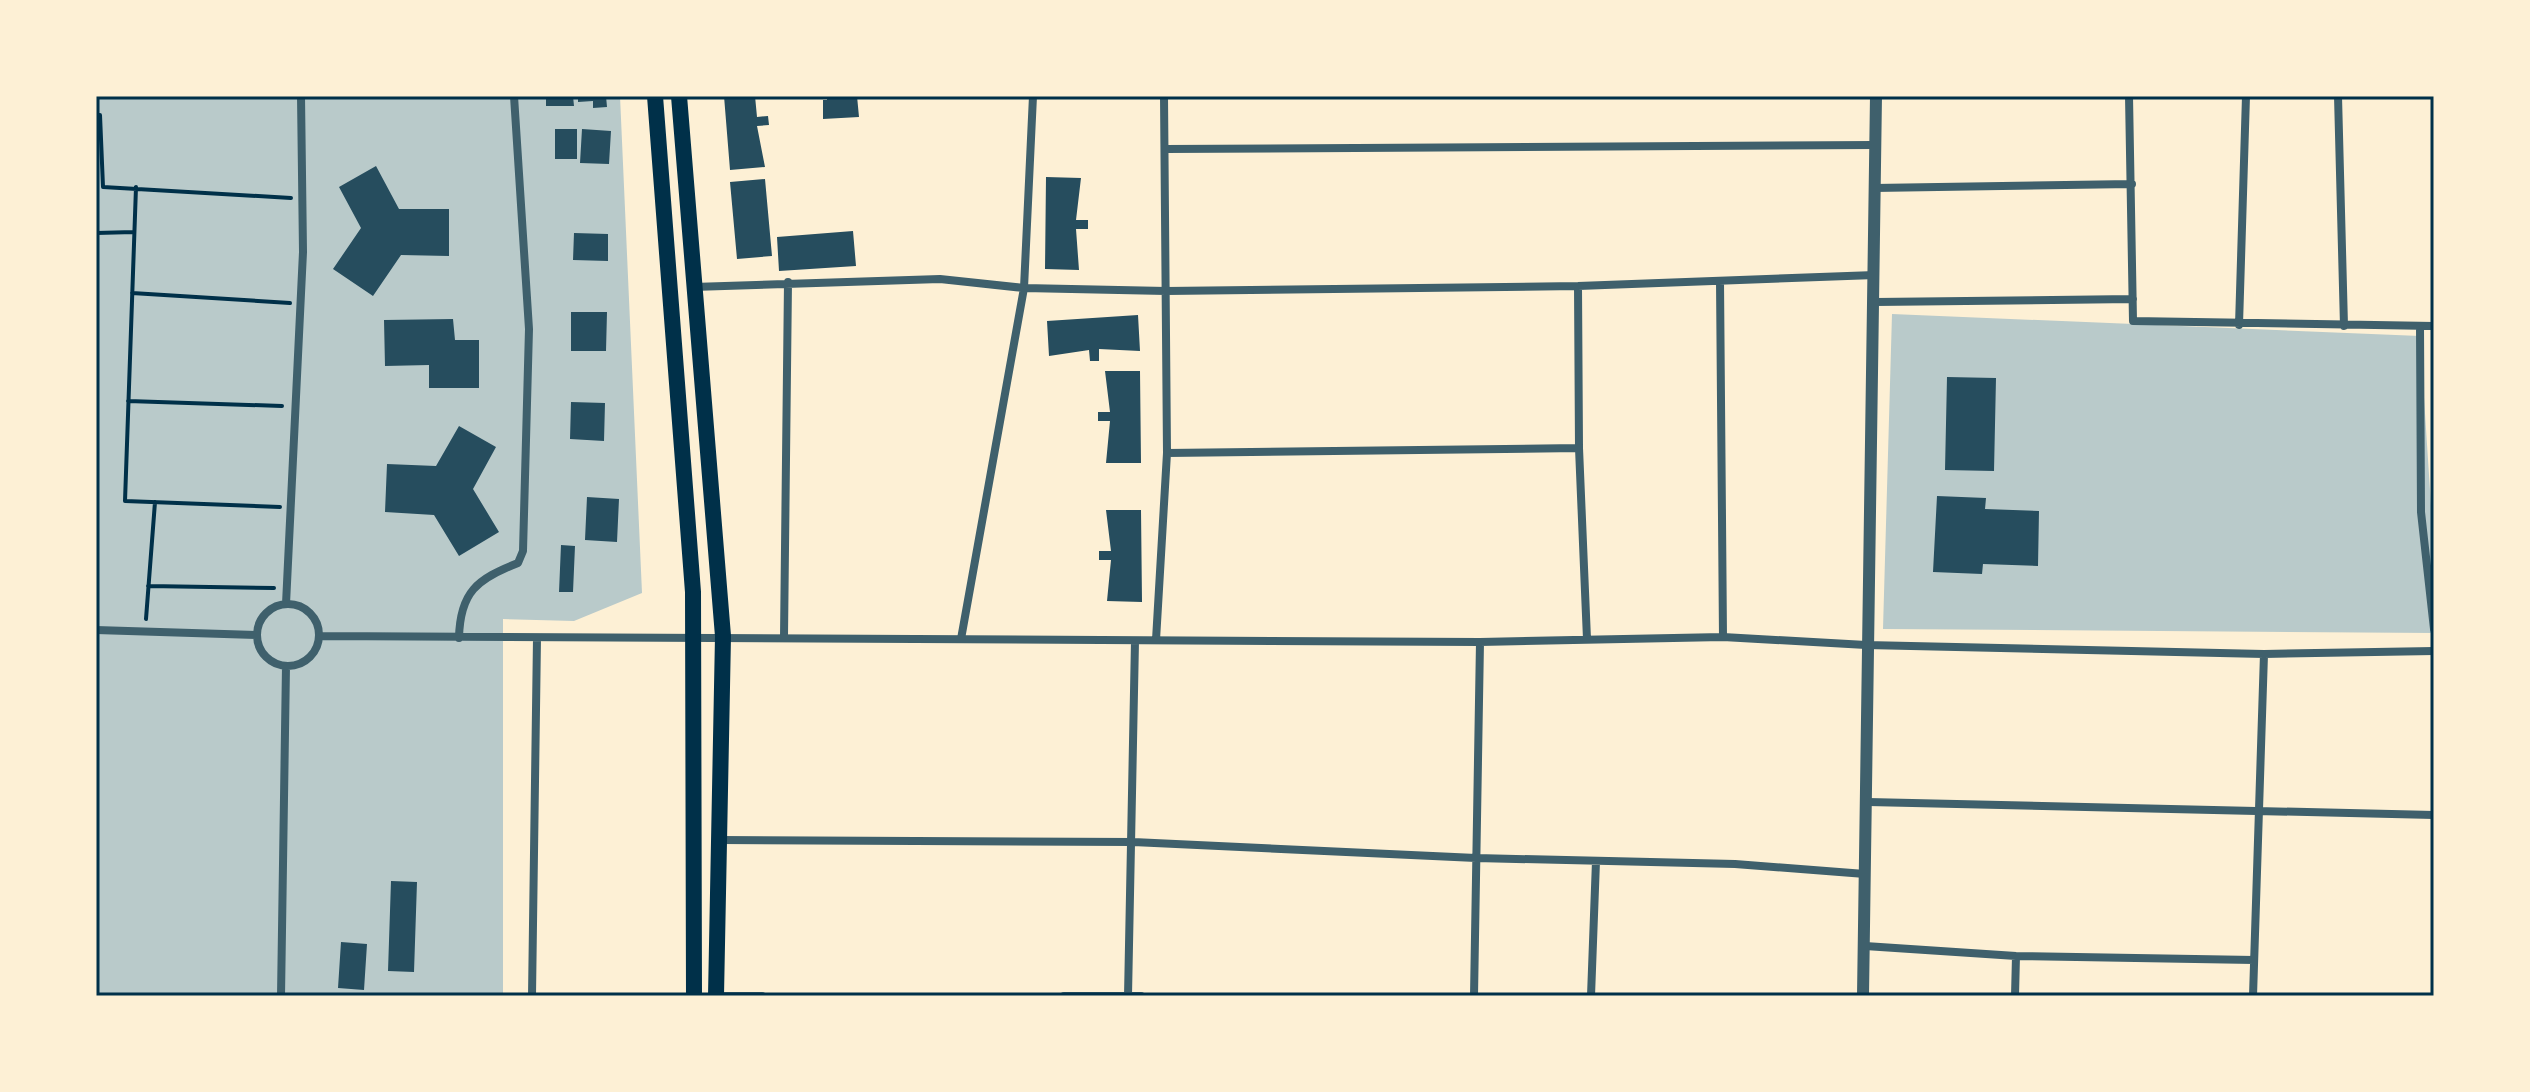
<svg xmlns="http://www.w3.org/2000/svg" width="2530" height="1092" font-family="Literata,serif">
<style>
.green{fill:#b9caca}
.building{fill:#264d5e}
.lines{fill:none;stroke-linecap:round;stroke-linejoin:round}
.path{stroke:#003049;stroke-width:4}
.minor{stroke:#3f606c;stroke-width:8}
.tertiary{stroke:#3f606c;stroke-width:12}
.primary{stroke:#003049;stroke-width:16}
.neatline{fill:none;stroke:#003049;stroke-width:3}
</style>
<rect width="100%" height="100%" fill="#fdf0d5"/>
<path class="green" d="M96,96H620L642,593L574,621L503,619V996H96Z
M1892,314L2420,336L2434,552V633L1883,629Z"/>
<path class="building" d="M546,96H573L574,106H546Z
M578,96H606L607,107L593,108V101L578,102Z
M724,96H755L757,117L768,116L769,125L757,126L765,167L730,170Z
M827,96H857L859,117L823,119V100H827Z
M555,129H577V159H555Z
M582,129L611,131L609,164L580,163Z
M376,166L399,209H449V256L401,255L373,296L333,269L361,228L339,187Z
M1046,177L1081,178L1076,220H1088V229H1076L1079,270L1045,269Z
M765,179L772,256L737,259L730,182Z
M853,231L856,266L779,271L777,237Z
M574,233L608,234V261L573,260Z
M571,312H607L606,351H571Z
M1138,315L1140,351L1099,349V361H1090L1089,350L1049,356L1047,321Z
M453,319L455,340H479V388H429V365L385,366L384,320Z
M1105,371H1140L1141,463H1106L1110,421H1098V412H1110Z
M1947,377L1996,378L1994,471L1945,470Z
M571,402L605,403L604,441L570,439Z
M459,426L496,447L473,489L499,532L459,556L434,515L385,512L387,464L436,466Z
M1937,496L1986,498L1985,509L2039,511L2038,566L1983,564L1982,574L1933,572Z
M587,497L619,499L617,542L585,540Z
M1106,510H1141L1142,602L1107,601L1111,560H1099V551H1111Z
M561,545L575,546L573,592H559Z
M391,881L417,882L414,972L388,971Z
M341,942L367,944L364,990L338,988Z"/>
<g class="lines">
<path class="path" d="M96,115H100L103,187L291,198
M136,187L125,501L280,507
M96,233L134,232
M132,293L290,303
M128,401L282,406
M148,586L274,588
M146,619L155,502"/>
<path class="minor" d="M2129,96L2133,321L2434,326
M2338,96L2344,326
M1165,149L1874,145
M1874,188L2132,184
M1720,281L1723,637
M1578,286L1579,448L1587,639
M693,287L940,279L1024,288L1166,291L1578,286L1875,275
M1875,302L2133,299
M2239,325L2246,96
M2420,327L2421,512L2434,629
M1167,453L1579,448
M286,604L303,252L301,96
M257 635a31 31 0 1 1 62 0a31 31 0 1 1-62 0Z
M96,630L257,635
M319,636L1480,642L1723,637L1866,645L2264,654L2434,651
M784,637L788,282
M459,638C460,592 477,579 518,563L523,551L529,329L514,96
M961,639L1024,288L1033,96
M1156,640L1167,453L1164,96
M1868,802L2434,815
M720,840L1133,842L1476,858L1735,864L1865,874
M1865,946L2016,956L2254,960
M281,996L286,666
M532,996L537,638
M716,996H762
M1064,996H1141
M1128,996L1135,641
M1474,996L1480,642
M1591,996L1596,861
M2015,996L2016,956
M2253,996L2264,654"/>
<path class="tertiary" d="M1863,996L1876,96"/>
<path class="primary" d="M655,96L693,592L694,996
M679,96L723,636L716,996"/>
</g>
<rect width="2530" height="1092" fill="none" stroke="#fdf0d5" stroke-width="196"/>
<rect x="98" y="98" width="2334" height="896" class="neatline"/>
</svg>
